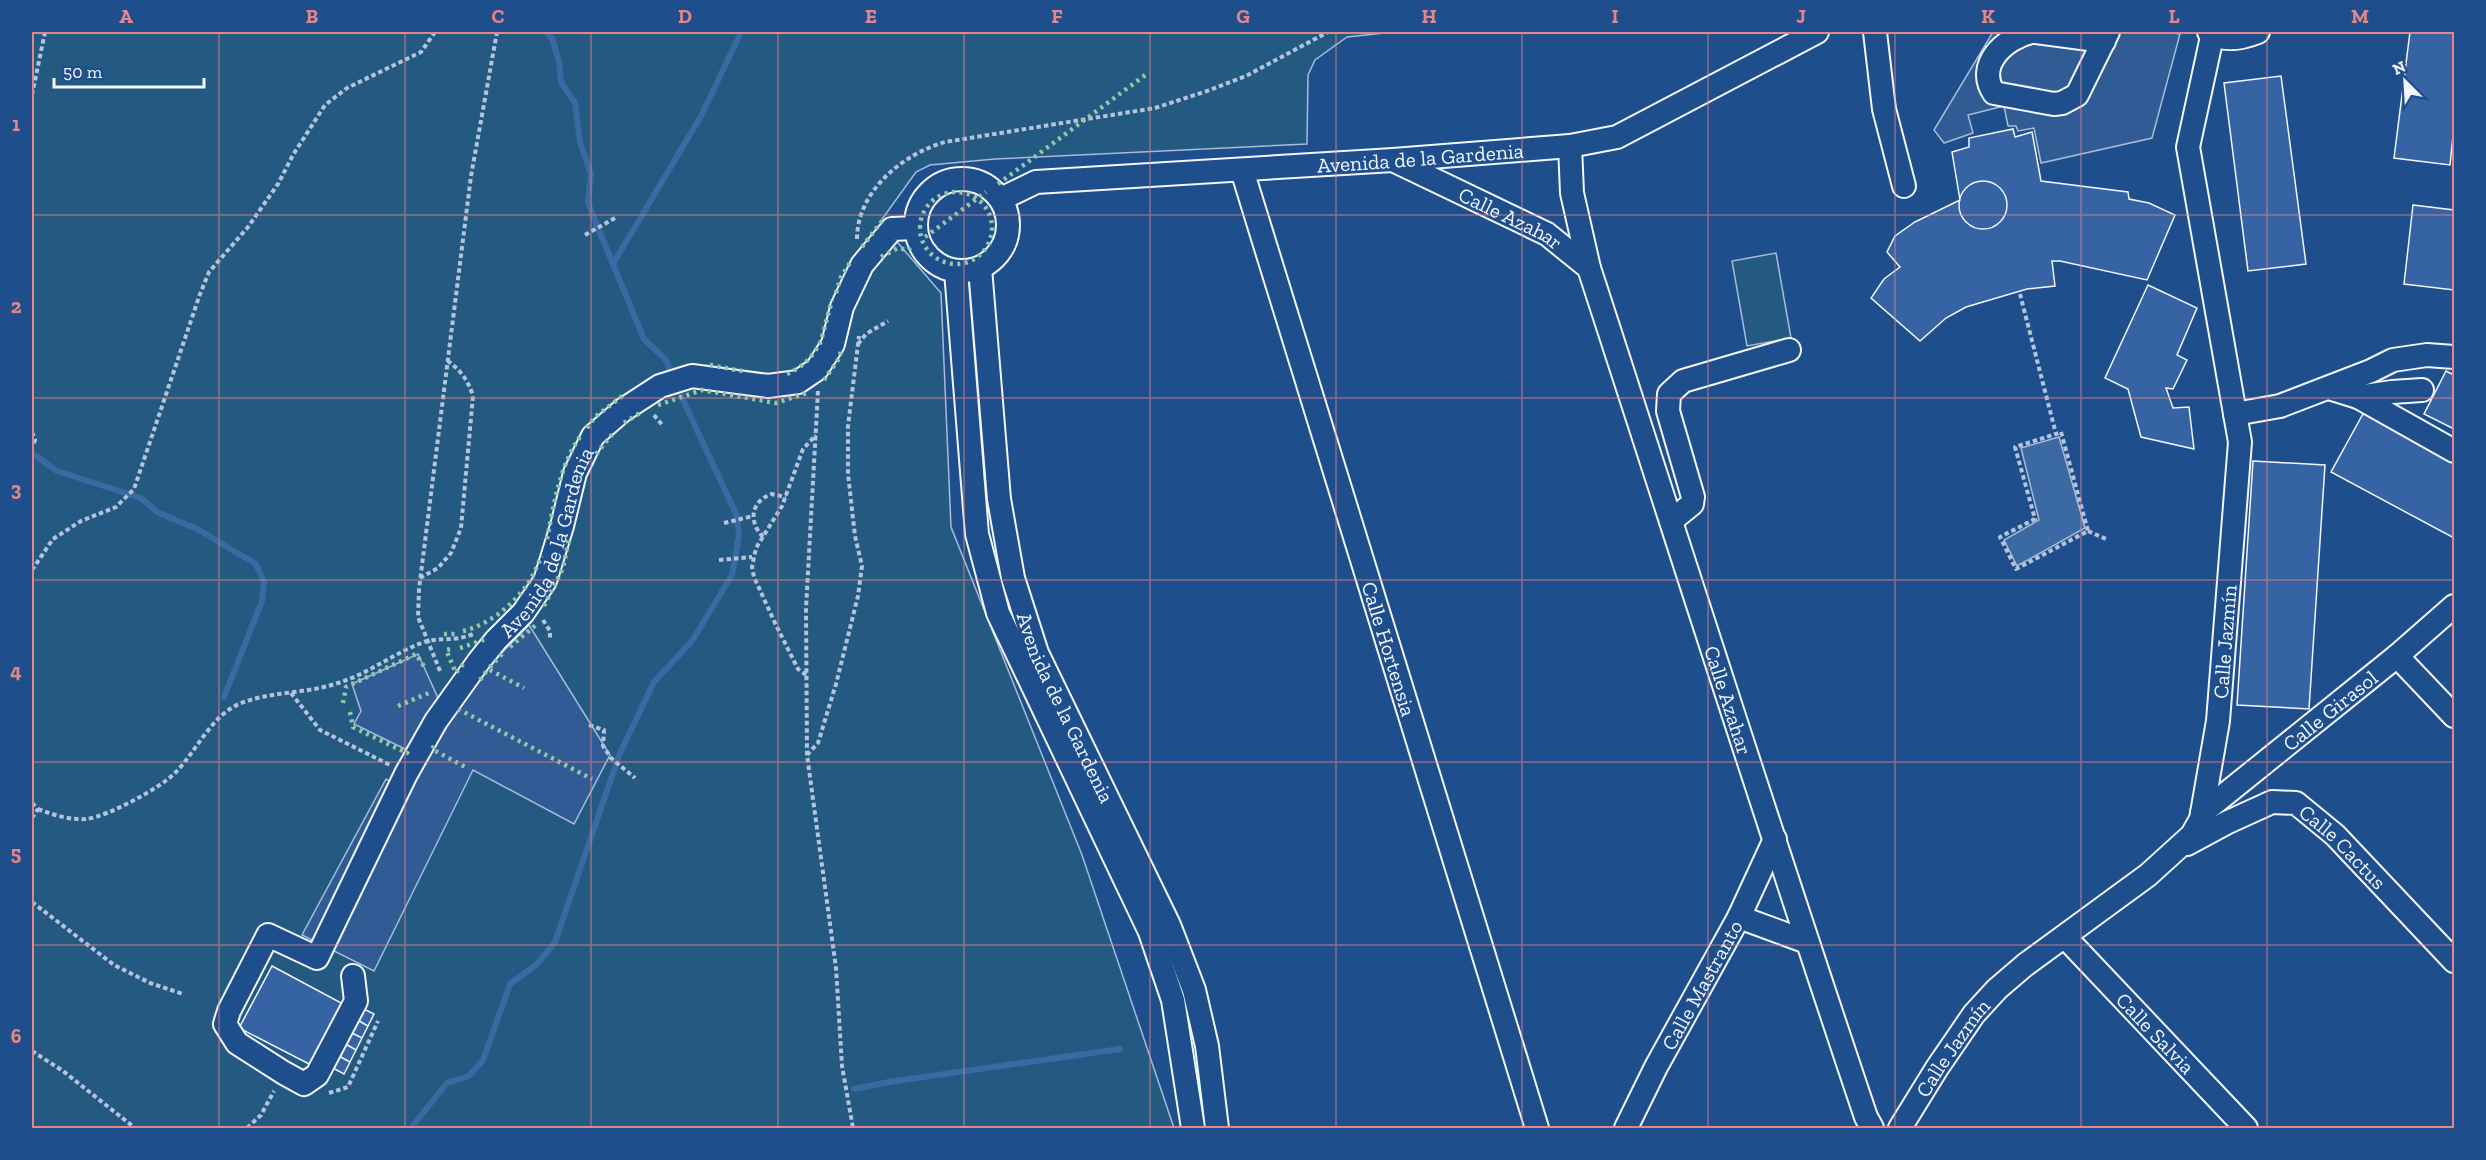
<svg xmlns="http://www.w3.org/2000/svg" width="2486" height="1160" font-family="'Zilla Slab',serif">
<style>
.green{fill:#245a82;stroke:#a8bbd7;stroke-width:1.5}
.parking{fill:#305b95;stroke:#a8bbd7;stroke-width:1.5}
.water{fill:#3b69a3;stroke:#a8bbd7;stroke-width:1.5}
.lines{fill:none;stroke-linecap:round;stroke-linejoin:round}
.stream{stroke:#3b69a3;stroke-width:6}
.building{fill:#3563a3;stroke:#f2f6ff;stroke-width:1.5}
.minor-casing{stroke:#f2f6ff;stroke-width:26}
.path{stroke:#b3c4dc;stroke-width:4;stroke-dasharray:4.5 3;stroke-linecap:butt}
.minor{stroke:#1f4e8c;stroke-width:22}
.hedge{stroke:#97c8a6;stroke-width:4.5;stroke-dasharray:3 4.5;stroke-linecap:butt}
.grid{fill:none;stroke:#e38589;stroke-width:1.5;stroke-opacity:0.55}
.labels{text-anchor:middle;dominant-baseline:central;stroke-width:4.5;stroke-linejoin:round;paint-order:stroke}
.street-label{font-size:21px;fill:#f2f6ff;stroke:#1f4e8c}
.neatline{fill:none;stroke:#e38589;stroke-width:2}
.grid-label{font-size:20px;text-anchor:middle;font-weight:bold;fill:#e38589}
</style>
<rect width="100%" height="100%" fill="#1f4e8c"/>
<path class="green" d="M32,32H1394L1347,37L1315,60L1308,75L1307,144L995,159L930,165L916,172L880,222L941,293L951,527L1082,855L1174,1128H32Z
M1776,253L1791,338L1747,346L1732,261Z"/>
<path class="parking" d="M1993,32H2164L2180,34L2152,138L2041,163L2034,128L2018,131L2016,126H2008L2004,106L1968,115L1973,133L1944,143L1934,130Z
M529,625L610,755L574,824L473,770L374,971L302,935L386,779L405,790L438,729L490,665Z
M418,654L438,698L407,750L354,724L361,711L352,684Z"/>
<path class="water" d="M2059,437L2085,528L2017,566L2004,540L2039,520L2021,448Z"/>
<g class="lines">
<path class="stream" d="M546,32L552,38L559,62L561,82L575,103L580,142L591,174L588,201L591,211L644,339L666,360L672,376
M613,264L701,116L741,32
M32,453L57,471L141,498L157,512L197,529L256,564L264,582L262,601L224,697
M854,1089L889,1082L1120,1049
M411,1128L447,1083L469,1076L483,1060L510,984L537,964L555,942L620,753L654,682L692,641L732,575L739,536L737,516L676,385"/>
</g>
<path class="building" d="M2410,32H2454V126L2450,165L2394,158Z
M2281,76L2306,264L2248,271L2224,83Z
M2013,129L2015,137L2032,132L2041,181L2128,192L2129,199L2149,203L2175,215L2147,280L2060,261H2052L2055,286L2027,289L1966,307L1946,318L1920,341L1871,298L1884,279L1900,267L1887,252L1895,236L1915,222L1960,200L1952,152L1969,147V138Z
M1959 205a24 24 0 1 1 48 0a24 24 0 1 1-48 0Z
M2413,205L2454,210V290L2404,284Z
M2148,285L2197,308L2177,355L2187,360L2173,389L2166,388L2173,408L2189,407L2194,449L2141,437L2128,389L2105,378Z
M2446,371L2454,375V429L2424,414Z
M2364,412L2454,460V538L2331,472Z
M2253,461L2325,465L2309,709L2237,705Z
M272,966L345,1005L313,1066L239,1028Z
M360,1007L374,1014L368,1026L354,1018Z
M354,1018L368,1026L362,1038L348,1031Z
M348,1031L362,1038L356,1050L342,1042Z
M342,1042L356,1050L350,1062L335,1054Z
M335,1054L350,1062L344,1074L329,1066Z"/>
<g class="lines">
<g class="minor-casing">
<g id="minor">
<path d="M1875,32L1884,109L1904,186"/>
<path d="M2031,32C2005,38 1975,65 1994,93L2054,104L2062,103L2077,95L2108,32"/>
<path d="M2036,32L2104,41"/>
<path d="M2209,32C2223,42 2243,38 2258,32"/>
<path id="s1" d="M1570,146L1572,193L1589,268C1681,551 1771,835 1866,1117L1872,1128"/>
<path id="s2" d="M1395,161L1547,234L1589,268"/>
<path id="s3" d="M1242,170L1537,1128"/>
<circle cx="962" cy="225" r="46"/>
<path id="s4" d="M1001,199L1036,182L1393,160L1570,146L1617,137L1817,32"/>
<path id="s5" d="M980,268L999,499L1013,578L1037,653L1169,925L1194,990L1207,1046L1217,1128"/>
<path d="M956,271L977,534L998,613L1150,932L1173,1000L1193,1128"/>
<path d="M2329,388L2358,397L2454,451"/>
<path d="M2358,397L2392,392L2422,390"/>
<path d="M2235,414L2280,406L2371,371L2393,360L2427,355L2454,357"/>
<path d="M1671,521L1692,504L1693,497L1668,411L1669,394L1683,381L1789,350"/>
<path d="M2397,656L2454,716"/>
<path id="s6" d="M2202,813L2397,656L2454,606"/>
<path id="s7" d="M2187,844L2226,823L2272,802L2296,803L2335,835L2454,961"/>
<path d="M1739,917L1807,942"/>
<path id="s8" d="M2065,937L2246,1128"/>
<path id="s9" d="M353,976L356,1001L317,1075L304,1084L284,1073L237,1043L225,1024L229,1011L268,935L317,958L406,774L436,721L479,661L496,640L523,613L545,581L562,526L575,473L593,436L623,410L660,386L692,376L768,386L798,382L817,369L833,344L842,307L862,265L892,229L915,228"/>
<path id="s10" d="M1626,1128L1656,1067L1739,917L1775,839"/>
<path id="s11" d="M1900,1128L1937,1068L1974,1014L1997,989L2025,965L2148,875L2192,835L2201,819L2218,721L2240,442L2188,147L2213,32"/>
</g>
</g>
<path class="path" d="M32,95L45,32
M585,235L615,218
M857,239C857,191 903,154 945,142L1155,108L1207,91L1246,76L1328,32
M2020,294L2056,434L2061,432L2088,531L2016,569L2000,537L2035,519L2015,447L2056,434
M858,344L866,334L888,321
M818,391L806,608L807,755L836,968L842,1066L853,1128
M654,415L663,426
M32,432L35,440L32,447
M724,523L753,516
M2088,531L2106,539
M763,537C748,521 751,502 771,494L786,497
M719,560L752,557
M32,570L53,539L81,521L116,507L134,489L200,294L209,272L248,227L278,184L293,155L325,105L347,88L421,52L435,32
M420,578L438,568L451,553L461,528L473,396C468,380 461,371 448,361
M543,620L550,631V638
M440,671L418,617L419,589L471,176L497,32
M806,675L798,669L775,623L754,577L752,567L756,548L782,506L803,449L816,435
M291,693L320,730L390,765
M589,725L604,730L603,746L611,758L635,778
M807,755L818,743L836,684L858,596L862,566L855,536L848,474V426L859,336
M32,803L38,809L32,818
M38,809C54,815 69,820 86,819C107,817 160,788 175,773C196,752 211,716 239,704C270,691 306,694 338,683C368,674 394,653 424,642C438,637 455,642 473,634
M32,902L114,965L150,983L183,994
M32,1051L63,1071L135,1128
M329,1093L348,1087L378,1021
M247,1128L261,1115L274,1091"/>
<use href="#minor" class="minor"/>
<path class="hedge" d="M998,184L1148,73
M920 228a36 36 0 1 1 72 0a36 36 0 1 1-72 0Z
M925,237L986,192
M862,247L882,221
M881,257L898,248L908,250L914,245
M836,293L841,277L851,261
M822,337L832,300
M710,365L747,372
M787,374C804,366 812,358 821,341
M824,380L838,360L842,349
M658,405L702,390L776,403L810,392
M624,423L643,411
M587,428L595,417L625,394
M596,454L615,431
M547,539C554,504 560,463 582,434
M544,606L563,568L569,539
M463,631C488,625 512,606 527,585C533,577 537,565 542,556
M444,634H456
M510,647L537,624
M460,648L486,639
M450,649L446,650L456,673L464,663
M502,654L488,669L524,688
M480,680L488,669
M343,703L346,687L416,654L425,668
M398,706L429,693
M458,709L592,779
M350,712L353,727L407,753L408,751
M434,746L432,749L467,768"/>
</g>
<path class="grid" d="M219,32V1128M405,32V1128M591,32V1128M778,32V1128M964,32V1128M1150,32V1128M1336,32V1128M1522,32V1128M1708,32V1128M1895,32V1128M2081,32V1128M2267,32V1128M32,215H2454M32,398H2454M32,580H2454M32,762H2454M32,945H2454"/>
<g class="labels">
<g class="street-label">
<text stroke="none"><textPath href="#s4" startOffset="424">Avenida de la Gardenia</textPath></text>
<text stroke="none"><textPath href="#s2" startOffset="129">Calle Azahar</textPath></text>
<text stroke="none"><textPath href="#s9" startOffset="858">Avenida de la Gardenia</textPath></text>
<text stroke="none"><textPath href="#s11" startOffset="616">Calle Jazmín</textPath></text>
<text stroke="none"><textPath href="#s3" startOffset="501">Calle Hortensia</textPath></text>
<text stroke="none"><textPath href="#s1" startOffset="578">Calle Azahar</textPath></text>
<text stroke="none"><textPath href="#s5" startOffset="452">Avenida de la Gardenia</textPath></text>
<text stroke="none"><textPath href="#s6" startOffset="164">Calle Girasol</textPath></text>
<text stroke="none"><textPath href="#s7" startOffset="183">Calle Cactus</textPath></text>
<text stroke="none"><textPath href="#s10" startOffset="162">Calle Mastranto</textPath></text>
<text stroke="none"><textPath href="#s8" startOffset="132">Calle Salvia</textPath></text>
<text stroke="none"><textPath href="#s11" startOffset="96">Calle Jazmín</textPath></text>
</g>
</g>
<rect width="2486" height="1160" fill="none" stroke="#1f4e8c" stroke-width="66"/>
<g transform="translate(2405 81) rotate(336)" stroke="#1f4e8c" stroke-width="4.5" paint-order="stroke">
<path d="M0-4.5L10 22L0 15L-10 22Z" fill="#f2f6ff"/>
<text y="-9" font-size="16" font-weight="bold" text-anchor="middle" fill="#f2f6ff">N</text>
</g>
<path d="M54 78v9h150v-9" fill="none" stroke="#f2f6ff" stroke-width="3"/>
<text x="63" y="78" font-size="18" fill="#f2f6ff" stroke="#1f4e8c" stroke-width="4.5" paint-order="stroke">50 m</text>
<rect x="33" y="33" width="2420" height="1094" class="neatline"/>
<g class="grid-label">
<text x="126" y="23">A</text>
<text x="312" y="23">B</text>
<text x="498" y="23">C</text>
<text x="685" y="23">D</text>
<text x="871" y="23">E</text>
<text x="1057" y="23">F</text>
<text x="1243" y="23">G</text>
<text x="1429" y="23">H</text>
<text x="1615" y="23">I</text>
<text x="1801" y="23">J</text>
<text x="1988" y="23">K</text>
<text x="2174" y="23">L</text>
<text x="2360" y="23">M</text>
<text x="16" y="131">1</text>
<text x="16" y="313">2</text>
<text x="16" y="496">3</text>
<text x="16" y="678">4</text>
<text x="16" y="860">5</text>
<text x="16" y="1043">6</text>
</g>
</svg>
